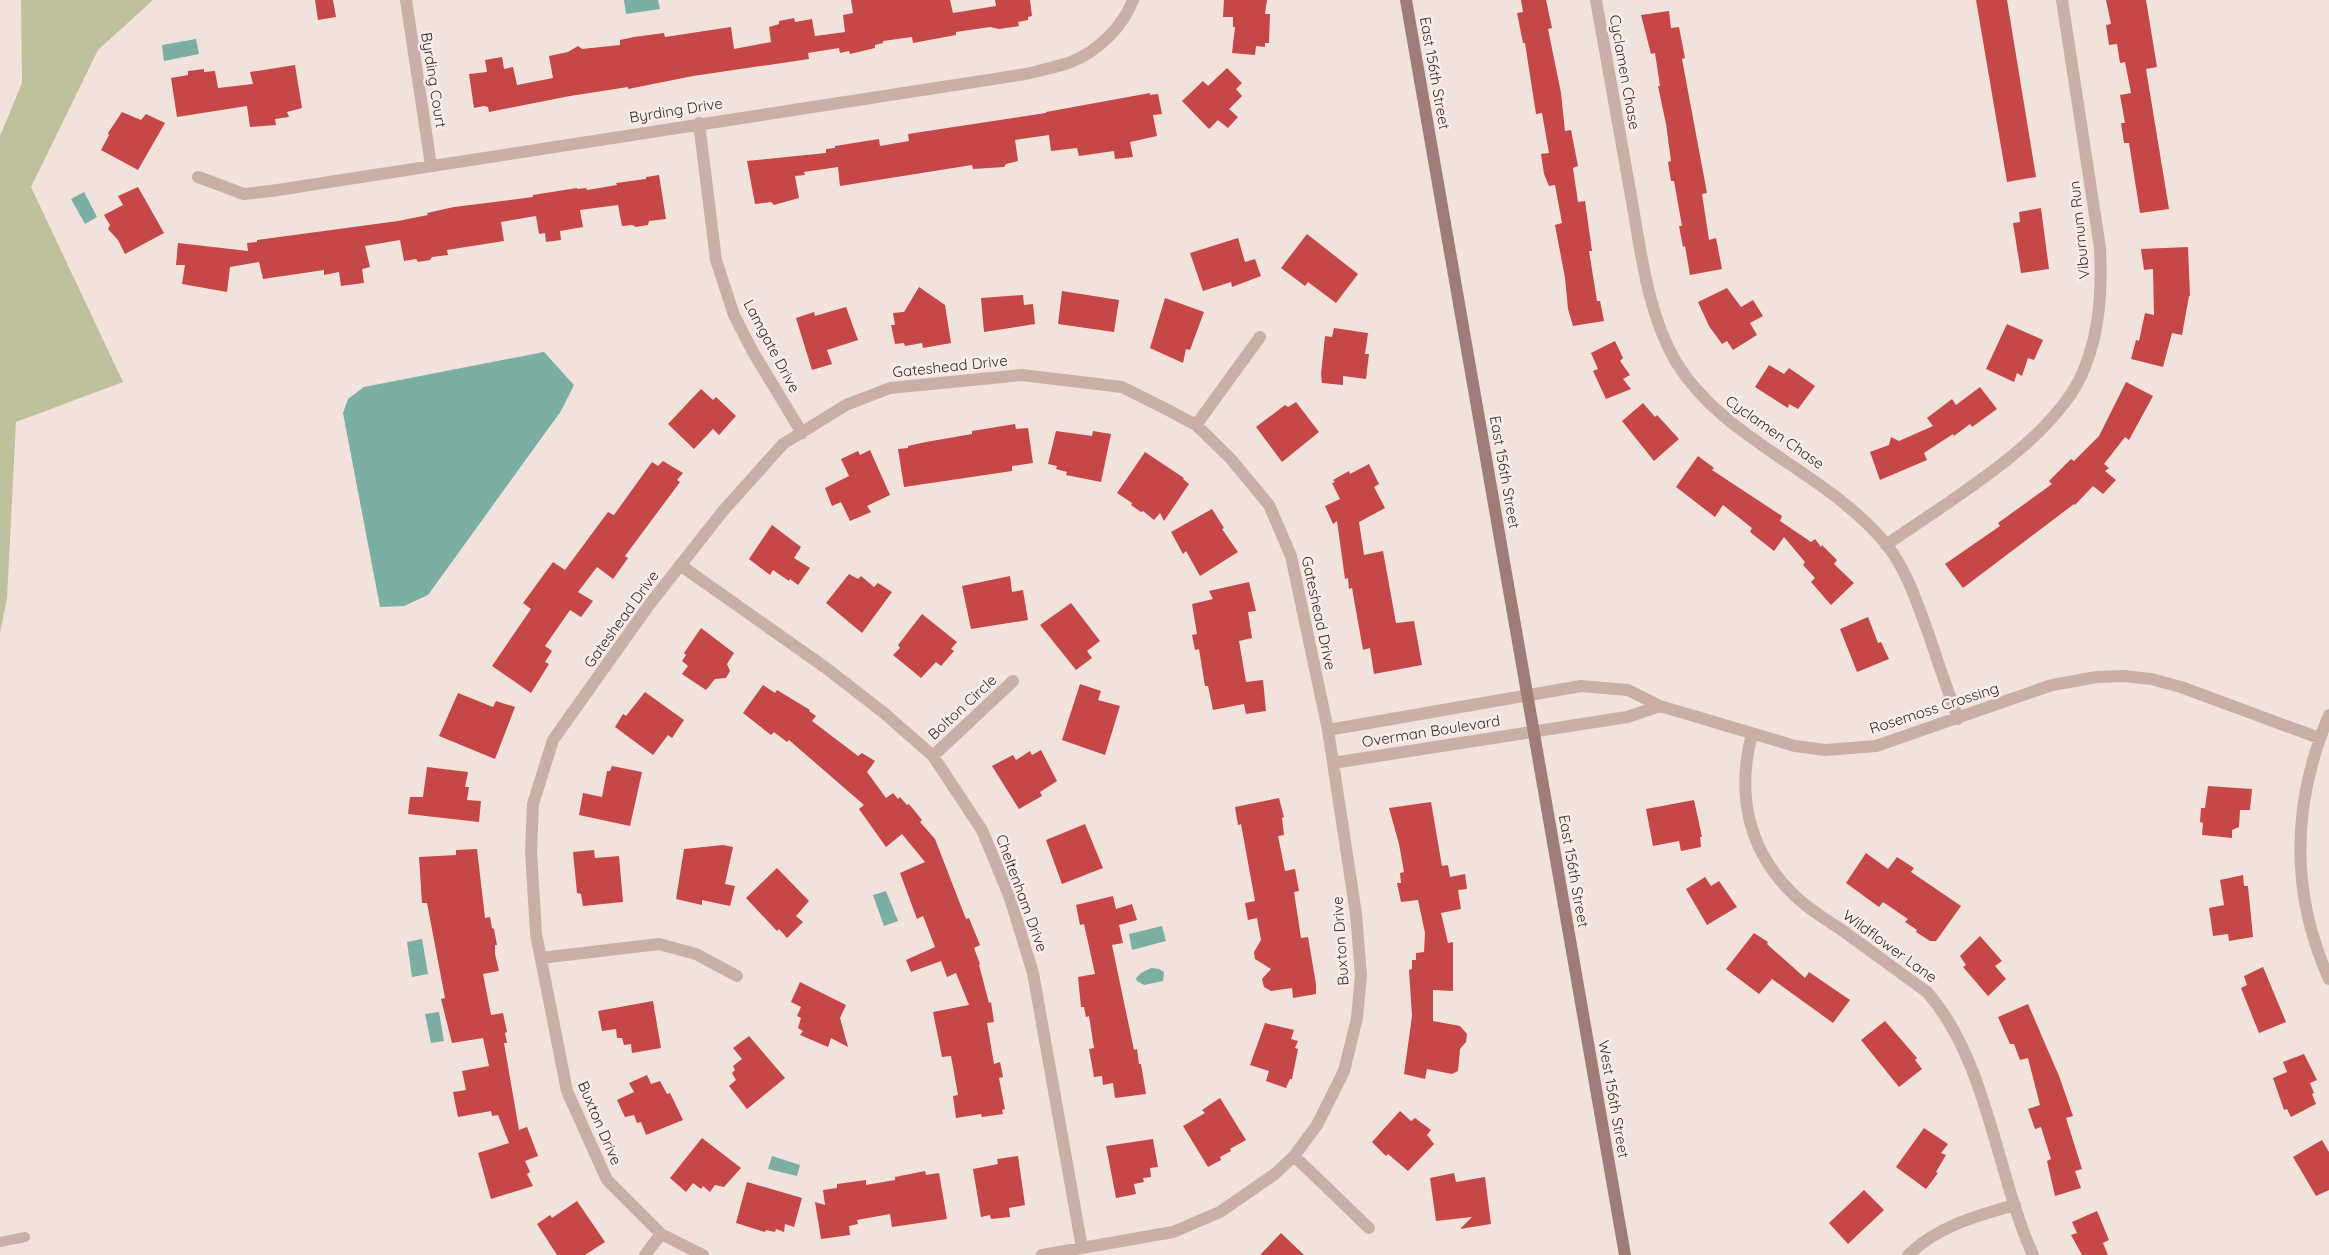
<svg xmlns="http://www.w3.org/2000/svg" width="2329" height="1255" font-family="Quicksand,sans-serif">
<style>
.green{fill:#bec19c}
.water{fill:#7bafa4}
.building{fill:#c54748}
.lines{fill:none;stroke-linecap:round;stroke-linejoin:round}
.lane{stroke:#caafa8;stroke-width:10}
.street{stroke:#caafa8;stroke-width:12}
.secondary{stroke:#9e7d79;stroke-width:12}
.labels{text-anchor:middle;dominant-baseline:central;stroke-width:5;stroke-linejoin:round;paint-order:stroke}
.street-label{font-size:15px;fill:#372928;stroke:#f9ede8}
</style>
<rect width="100%" height="100%" fill="#f2e2dc"/>
<path class="green" d="M21,0H153L98,50L31,187L123,382L16,422L7,598L0,633V136L22,83Z"/>
<path class="water" d="M624,0H658L660,9L626,14Z
M196,39L199,54L164,61L162,45Z
M84,192L97,217L85,224L71,199Z
M544,352L574,385L561,411L428,595L404,606L380,607L343,413L348,399L364,387Z
M886,891L898,921L884,926L873,895Z
M1162,926L1166,941L1132,950L1129,934Z
M422,939L428,974L412,977L407,942Z
M1151,968L1159,969L1164,972L1163,981L1144,985L1137,981L1136,978L1141,973Z
M439,1012L444,1041L431,1043L425,1014Z
M772,1156L800,1165L797,1176L768,1169Z"/>
<path class="building" d="M315,0H333L336,17L318,20Z
M851,0H950L953,13L996,6L995,0H1030L1032,16L1028,17V20L1018,22L1019,26L999,29L990,27L956,32V35L913,43L912,37L883,41V43L875,45V48L850,54L849,51L840,53L839,48L808,53L809,59L693,76L628,89V87L570,96L489,112L488,107L484,106L474,108L469,74L487,72L485,60L502,57L504,69L513,67L517,85L553,78L549,56L568,52L578,46L582,49L620,45V40L634,37L664,33L665,37L731,27L734,49L771,42L769,27L779,24V21L794,18L795,22L812,19L815,36L845,32L843,15L853,13Z
M1224,0H1267L1265,14H1270L1269,43H1265V47L1256,46L1255,55L1232,53L1235,27H1233V17H1223Z
M1521,0H1546L1552,28L1548,29L1561,93L1565,131L1571,130L1578,166L1573,168L1578,202L1585,201L1592,251H1589L1597,301H1600L1604,321L1573,326L1568,309L1565,278L1555,225L1562,223L1555,185L1549,186L1544,174L1541,154L1549,153L1542,113L1536,114L1525,43H1523L1517,13L1523,12Z
M1976,0H2007L2036,177L2007,182Z
M2106,0H2146L2157,67L2146,69L2169,209L2140,213L2129,143H2124L2121,123H2125L2120,95L2131,93L2125,62L2120,63L2117,44L2109,45L2106,25L2111,24Z
M1669,11L1671,28L1679,27L1685,58L1682,59L1707,193L1702,194L1709,240L1716,238L1722,269L1690,275L1685,246L1683,247L1679,226H1682L1674,181H1671L1668,162L1671,161L1666,124L1658,86H1660L1655,53L1651,54L1641,15Z
M295,65L302,108L287,112L289,117L275,119L276,125L250,127L247,106L177,117L171,78L188,75V71L204,69V72L215,71L218,88L253,84L250,72Z
M1227,68L1242,83L1236,89L1242,96L1229,109L1238,117L1228,128L1218,120L1209,129L1182,101L1203,81L1208,86Z
M1150,93V95L1158,94L1162,114L1153,115L1157,136L1130,142L1133,157L1115,159L1114,151L1079,156L1077,148L1051,151L1049,135L1015,140L1018,161L1006,164L1004,167L973,169L972,165L840,186L838,167L804,172L805,175L795,176L799,198L774,205L771,202L755,204L747,161L826,153V149L835,148V146L879,139L880,146L909,141L908,134L1046,113V112Z
M122,112L141,120L146,114L165,123L138,170L101,150L109,135L108,133Z
M659,175L666,219L649,221L648,225L636,227L632,225L622,226L618,205L580,210L583,227L560,231L561,240L546,242L545,233L539,234L536,216L501,222L504,241L447,250L448,255L432,257L430,260L418,262L416,259L404,261L400,240L365,246L370,267L362,269L364,283L341,286L339,272L324,275V270L263,279L259,262L230,267L227,292L182,284L185,265H176L178,243L248,251L247,243L257,242V240L398,221L428,215L427,213L454,207L533,197V195L577,188V189L586,188L587,190L617,185L616,183L646,179V177Z
M138,187L164,233L125,254L118,240L108,229L110,225L104,215L123,205L118,196Z
M2041,208L2049,269L2021,273L2013,223L2020,222L2019,212Z
M1307,234L1358,274L1336,303L1308,282L1305,286L1281,268Z
M1238,238L1245,262L1255,259L1261,276L1232,287L1231,282L1203,291L1190,253Z
M2188,247L2190,296H2189L2182,335L2172,333L2163,367L2131,359L2136,340L2139,341L2145,313L2154,315L2153,269L2144,270L2141,249Z
M919,287L945,305L951,343L923,348L922,343L905,346L904,343L895,344L891,325H895L893,313L904,312Z
M1727,288L1741,307L1753,300L1763,316L1750,323L1757,335L1733,350L1727,341L1722,344L1709,326L1698,302Z
M1062,291L1119,300L1114,332L1058,324Z
M1023,295L1024,305L1033,304L1035,324L984,332L981,298Z
M1165,298L1204,312L1190,350L1186,349L1183,363L1150,348Z
M846,307L858,340L827,350L832,364L812,370L796,318L814,312L815,316Z
M2007,324L2043,340L2034,360L2028,358L2022,376L2017,373L2014,382L1986,369Z
M1334,328L1368,333L1365,354H1369L1366,379L1343,376V385L1322,383L1321,374L1325,336L1332,337Z
M1615,341L1623,358L1620,361L1630,375L1623,379L1631,389L1606,399L1593,371L1598,369L1591,353Z
M1769,365L1784,374L1789,368L1815,386L1798,409L1789,404L1788,408L1755,387Z
M2126,382L2153,396L2129,440L2125,437L2104,464L2109,468L2105,471L2116,480L2103,494L2093,486L2075,505L2074,504L1963,588L1945,564L2000,526L1998,523L2052,484L2049,481L2071,459L2074,461L2099,436Z
M1980,387L1997,409L1972,427L1970,424L1954,436L1953,434L1924,453L1927,460L1880,480L1870,452L1889,445L1891,437L1899,441L1933,426L1927,418L1952,399L1956,405Z
M701,389L713,400L716,397L736,416L719,435L713,429L694,449L668,424Z
M1296,402L1319,432L1282,462L1256,427L1285,405L1288,407Z
M1643,403L1655,417L1657,415L1679,439L1654,461L1622,421Z
M1015,424L1016,429L1028,428L1033,463L1012,466V471L904,487L898,449L908,448V446L926,442L972,434V431Z
M1056,431L1092,436L1093,431L1111,434L1101,482L1066,475L1067,472L1056,469L1057,466L1048,464Z
M870,450L890,495L867,506L871,512L850,521L841,502L832,506L825,488L849,476L841,459L858,451L860,455Z
M1145,452L1184,478L1183,479L1189,484L1164,521L1160,513L1154,520L1143,511L1141,512L1131,505L1132,503L1117,493Z
M1698,456L1714,468L1712,470L1782,516L1780,521L1811,542L1815,539L1821,547L1822,545L1837,560L1834,564L1854,583L1831,605L1811,582L1815,578L1803,565L1805,562L1784,537L1774,551L1750,532L1752,528L1723,505L1715,517L1676,487Z
M663,461L683,473L677,480L680,482L625,556L628,558L613,579L597,567L578,592L593,601L581,617L570,610L545,646L552,651L545,662L549,664L531,693L492,666L531,609L523,603L553,562L565,570L608,512L614,515L652,462L658,466Z
M1369,464L1379,484L1374,487L1385,508L1359,522L1364,555L1383,551L1396,623L1414,621L1422,665L1374,674L1370,648L1363,650L1352,588L1349,589L1348,578L1345,579L1337,521L1333,524L1325,506L1340,499L1332,483L1335,482L1333,480L1349,471L1350,474Z
M1212,509L1224,528L1222,529L1238,552L1200,576L1186,551L1183,554L1171,532Z
M772,525L801,547L794,558L810,568L798,585L790,579L789,581L773,570L770,575L749,559Z
M849,574L858,579L861,576L874,587L878,583L892,592L862,633L826,603Z
M1010,576L1012,592L1023,590L1028,620L971,629L962,586Z
M1249,582L1256,611L1248,612L1252,638L1239,641L1246,682L1263,680L1266,711L1246,714L1244,704L1213,710L1208,686H1205L1199,649L1195,650L1192,635L1197,634L1192,604L1213,599L1209,591Z
M1071,603L1100,641L1087,651L1092,658L1076,670L1040,625Z
M922,614L957,642L951,649L954,651L941,666L936,662L921,678L893,655L900,648L898,645Z
M1868,617L1878,643L1881,642L1889,659L1857,672L1840,629Z
M701,628L734,653L727,664L730,671L726,678L715,679L706,690L682,674L688,666L682,661L686,655L684,653Z
M1080,684L1101,691L1098,700L1120,706L1105,755L1062,740Z
M763,685L775,693L777,690L810,710L809,711L816,716L812,721L858,756L862,753L875,761L867,772L886,798L893,793L898,799L900,797L907,805L909,804L922,820L920,822L935,839L966,919L969,918L980,945L974,948L980,964L979,965L989,1003L991,1002L994,1022L987,1023L994,1064L1000,1062L1003,1077L999,1078L1005,1109L1002,1110L1003,1114L982,1117L981,1114L956,1118L953,1096L958,1095L951,1056L942,1057L933,1012L969,1005L956,973L947,977L941,961L911,972L906,960L935,947L923,916L917,919L900,873L925,862L902,834L886,847L859,809L864,805L789,740L787,742L774,732L771,735L743,713Z
M645,692L684,720L672,738L668,735L653,755L615,727L623,714L626,716Z
M458,693L493,707L496,701L515,707L495,759L439,736Z
M1041,750L1057,781L1040,792L1042,796L1019,809L992,766L1013,755L1016,760L1030,751L1032,755Z
M612,766L642,772L630,826L579,815L583,793L602,797L607,771H610Z
M427,767L468,772L465,787H469L467,800L481,801L479,822L408,814L410,797H423Z
M2208,786L2252,789L2250,810H2240L2239,827L2232,830V838L2202,835L2203,823L2200,822L2201,808H2205Z
M1279,798L1284,817L1282,818L1284,835L1278,836L1285,871L1295,869L1299,891L1294,892L1301,938L1308,937L1316,984V994L1293,998L1292,988L1271,991L1264,987L1262,979L1271,969L1255,959L1254,952L1261,940L1257,918L1248,920L1245,903L1255,901L1241,824L1238,825L1235,807Z
M1694,800L1702,837H1700L1701,847L1681,851L1679,841L1653,846L1646,809Z
M1431,802L1442,866L1448,865L1450,877L1465,874L1467,889L1458,890L1461,909L1441,913L1448,943L1453,942V991L1433,990V1021L1460,1026L1467,1034L1466,1042L1460,1049L1458,1071L1452,1074L1427,1069L1425,1079L1404,1074L1412,1016L1409,970L1412,969V960H1416V953L1424,952L1425,933L1418,900L1401,902L1397,883H1401L1400,873L1404,872L1399,844L1389,808Z
M1085,824L1103,868L1062,884L1046,840Z
M723,845L733,847L725,884L735,886L730,906L702,900V905L676,899L684,849Z
M477,849L485,918L490,917L492,928L494,929L497,945H495V954L499,971L483,974L491,1015L503,1013L507,1032L505,1033L507,1043H504L519,1130L527,1127L538,1156L525,1161L530,1172L527,1174L533,1186L491,1199L478,1153L509,1143L498,1115L492,1116L491,1111L458,1117L453,1092L466,1090L462,1071L489,1066L483,1038L452,1043L441,999L445,998L427,903H422L419,857L456,855V850Z
M594,850L595,858L619,856L623,902L583,906L581,894L577,893L573,852Z
M1866,853L1888,869L1897,857L1914,868L1911,872L1961,906L1936,941H1930L1916,932L1917,930L1905,922L1908,919L1883,902L1879,907L1846,883Z
M777,868L809,901L796,916L803,922L787,938L779,929L777,931L746,898Z
M2243,875L2244,886H2248L2253,937L2229,941L2228,934L2213,936L2209,908L2224,905L2220,880Z
M1705,877L1711,886L1719,881L1737,907L1707,925L1686,889Z
M1113,896L1116,909L1132,904L1137,920L1119,925L1123,943L1112,945L1134,1050L1137,1049L1139,1064H1141L1146,1094L1115,1098L1113,1083L1103,1085L1102,1076L1094,1077L1089,1049L1094,1048L1089,1016L1086,1017L1084,1007H1081L1078,977L1095,974L1084,924L1080,925L1076,905Z
M1754,933L1768,942L1767,944L1805,978L1809,972L1850,1000L1833,1023L1772,979L1759,994L1726,969Z
M1980,936L2002,961L1995,966L2006,979L1988,996L1963,967L1966,965L1960,956Z
M2263,967L2286,1022L2259,1033L2241,988L2247,985L2244,976Z
M800,982L846,1005L840,1018L848,1047L831,1038L828,1047L800,1035L803,1031L798,1028L801,1018L797,1016L801,1007L791,1002Z
M653,1001L661,1048L632,1053L631,1044L624,1045L622,1038H617L616,1029L602,1031L598,1011Z
M2028,1004L2059,1076L2073,1116L2066,1118L2082,1169L2075,1171L2081,1188L2055,1196L2047,1161L2051,1159L2041,1127L2035,1129L2028,1109L2040,1105L2028,1058L2020,1060L2014,1044H2010L1998,1017Z
M1885,1021L1917,1058L1915,1060L1922,1069L1899,1087L1861,1040Z
M1265,1023L1294,1030L1291,1039L1298,1041L1295,1048L1298,1049L1292,1079H1290L1286,1088L1266,1081L1269,1071L1250,1065Z
M749,1036L785,1078L747,1109L729,1086L736,1080L732,1073L735,1070L733,1066L742,1059L733,1048Z
M2304,1054L2317,1080L2310,1083L2314,1093L2312,1094L2316,1104L2291,1117L2287,1109L2284,1110L2273,1078L2287,1072L2283,1062Z
M647,1075L651,1084L660,1081L667,1094L670,1093L683,1120L646,1135L641,1122L637,1123L634,1115L625,1117L617,1100L634,1092L629,1083Z
M1220,1098L1246,1140L1230,1149L1231,1151L1220,1157L1221,1160L1208,1167L1183,1126L1205,1113L1202,1110Z
M1400,1111L1411,1121L1415,1118L1431,1130L1427,1135L1434,1144L1408,1171L1388,1154L1386,1156L1372,1142Z
M1924,1128L1948,1144L1941,1153L1946,1155L1936,1172L1938,1173L1926,1189L1896,1167Z
M702,1138L741,1168L724,1187L715,1185L710,1192L703,1186L701,1189L693,1183L686,1192L670,1178Z
M1153,1139L1158,1167L1150,1168L1151,1177L1143,1178L1144,1182L1134,1184L1136,1194L1116,1198L1106,1146Z
M2322,1140L2329,1152V1190L2316,1196L2293,1157Z
M1018,1156L1025,1205L1009,1208L1010,1217L991,1219L990,1215L981,1217L973,1169L998,1164L997,1159Z
M925,1171L926,1175L939,1173L947,1219L892,1227L890,1214L857,1220L858,1224L849,1226L850,1235L821,1239L815,1202L825,1205L823,1190L837,1188V1184L866,1180V1185L895,1180V1177Z
M1454,1173L1456,1182L1485,1177L1491,1224L1460,1229L1472,1217L1436,1221L1430,1178Z
M747,1182L802,1198L794,1227L785,1224L784,1232L776,1229L775,1232L766,1230L765,1232L736,1223Z
M1864,1190L1884,1210L1848,1244L1829,1223Z
M577,1201L605,1242L585,1255H557L537,1224L550,1215L552,1218Z
M2097,1211L2109,1240L2103,1243L2108,1255H2082L2071,1235L2077,1233L2072,1222Z
M1281,1233L1304,1255H1260Z"/>
<g class="lines">
<path class="lane" d="M0,1242L25,1237"/>
<path class="street" d="M406,0L431,165
M1596,0C1607,65 1619,130 1631,196C1641,252 1647,312 1676,362C1724,441 1826,471 1886,544C1907,570 1917,603 1929,635C1938,663 1948,691 1958,719
M699,123L716,260L734,315L753,352L802,433
M198,177L244,194L271,191L1026,74C1041,70 1057,67 1071,62C1098,51 1123,27 1133,0
M1196,425L1260,337
M1886,545C1948,501 2058,439 2085,367C2100,329 2102,289 2100,248L2062,0
M680,565L826,668L884,713L933,756L982,830L1010,898L1033,973L1082,1248
M2329,715C2292,803 2290,892 2329,979
M1328,730L1581,686L1628,690L1660,706L1795,746L1825,750L1876,746L2052,685L2097,677L2124,676L2151,679L2181,687L2319,738
M1752,734C1736,794 1748,851 1794,895C1808,909 1827,920 1843,931C1871,951 1899,972 1927,992C1988,1062 1995,1170 2033,1255
M933,756L1013,681
M1333,763L1627,717L1660,706
M541,958L659,944L696,954L737,976
M1294,1156L1369,1228
M645,1255L661,1234
M703,1255L661,1234L607,1180L567,1091L536,934L531,851L533,804L553,740L649,605L723,511L783,444L846,405L890,388L1022,375L1122,387L1168,410L1196,425L1230,458L1269,505L1291,556L1328,730L1356,914L1361,975L1357,1018L1344,1071L1317,1125L1294,1156L1275,1174L1220,1212L1173,1232L1042,1255
M1908,1255C1938,1226 1976,1216 2015,1205"/>
<path class="secondary" d="M1406,0L1625,1255"/>
</g>
<g class="labels">
<g class="street-label">
<text transform="translate(1625 72) rotate(80)">Cyclamen Chase</text>
<text transform="translate(1435 73) rotate(80)">East 156th Street</text>
<text transform="translate(434 80) rotate(81)">Byrding Court</text>
<text transform="translate(676 110) rotate(-9)">Byrding Drive</text>
<text transform="translate(2079 230) rotate(-96)">Viburnum Run</text>
<text transform="translate(772 346) rotate(62)">Lamgate Drive</text>
<text transform="translate(950 366) rotate(-6)">Gateshead Drive</text>
<text transform="translate(1775 432) rotate(35)">Cyclamen Chase</text>
<text transform="translate(1505 472) rotate(80)">East 156th Street</text>
<text transform="translate(1319 613) rotate(78)">Gateshead Drive</text>
<text transform="translate(621 619) rotate(-54)">Gateshead Drive</text>
<text transform="translate(962 707) rotate(-43)">Bolton Circle</text>
<text transform="translate(1934 708) rotate(-18)">Rosemoss Crossing</text>
<text transform="translate(1431 731) rotate(-9)">Overman Boulevard</text>
<text transform="translate(1574 871) rotate(80)">East 156th Street</text>
<text transform="translate(1022 893) rotate(70)">Cheltenham Drive</text>
<text transform="translate(1340 941) rotate(-94)">Buxton Drive</text>
<text transform="translate(1890 946) rotate(36)">Wildflower Lane</text>
<text transform="translate(1614 1099) rotate(80)">West 156th Street</text>
<text transform="translate(600 1123) rotate(67)">Buxton Drive</text>
</g>
</g>
</svg>
